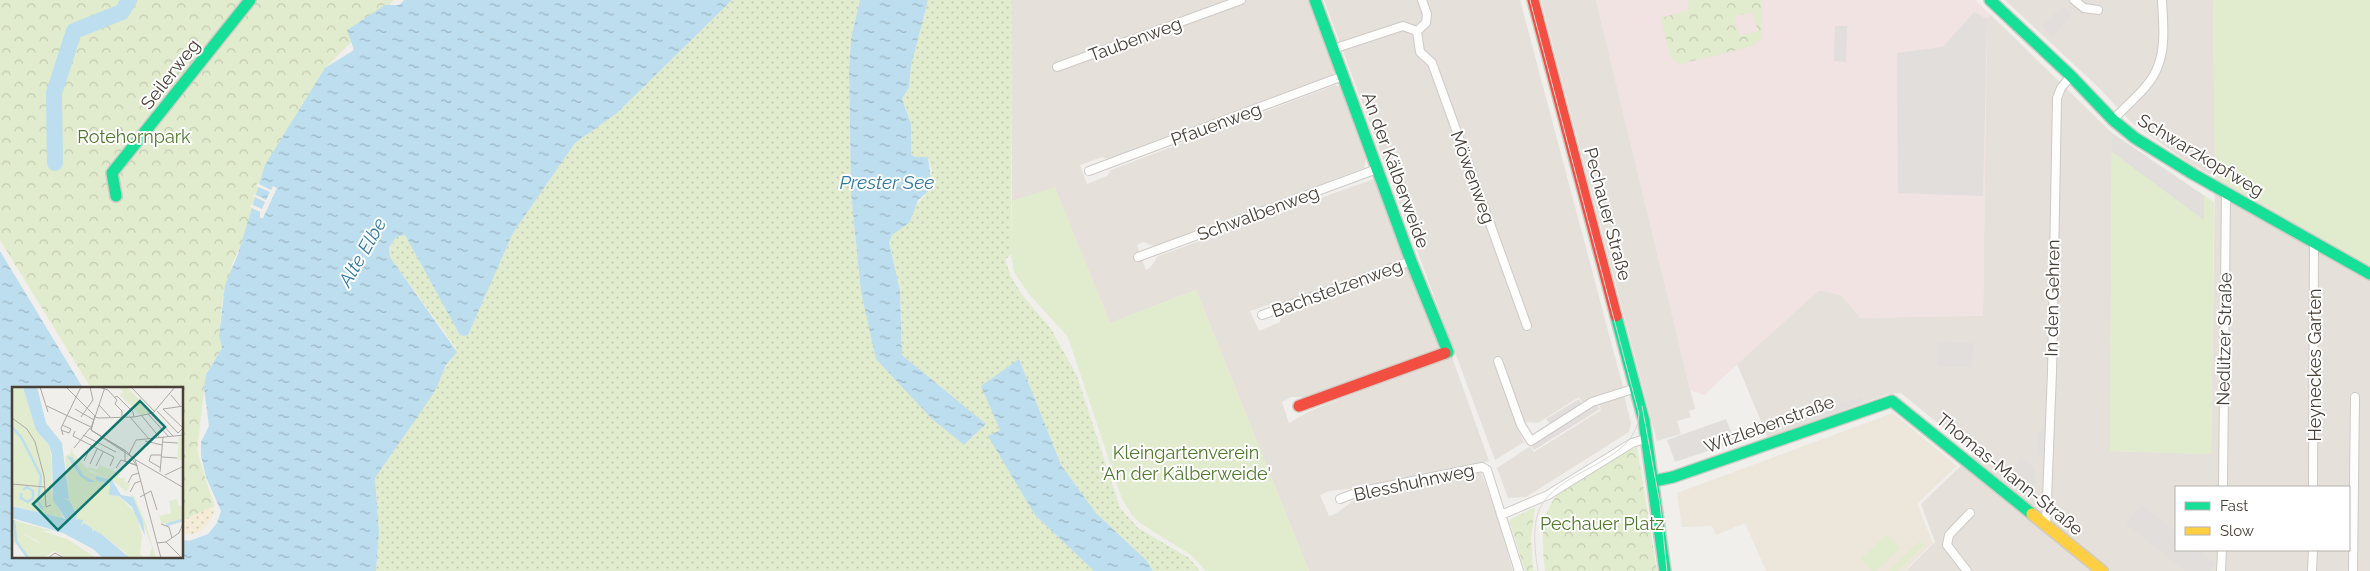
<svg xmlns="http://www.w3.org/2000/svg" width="2370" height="571" font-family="Raleway,sans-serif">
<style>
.residential{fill:#e5e0d9;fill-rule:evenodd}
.education{fill:#ece6db}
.medical{fill:#f0e3e1}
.grass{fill:url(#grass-dots)}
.sand{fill:url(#sand-dots)}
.park{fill:url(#park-crowns);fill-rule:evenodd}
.garden{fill:#e1ebcd}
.parking{fill:#e1dedc}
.water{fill:url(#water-ripples)}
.pier{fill:#f1efec}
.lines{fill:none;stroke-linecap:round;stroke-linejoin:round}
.river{stroke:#bddeee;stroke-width:16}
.street-casing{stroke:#cdcac7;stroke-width:10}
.fast-casing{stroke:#d0cbc3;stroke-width:14}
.slow-casing{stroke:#d0cbc3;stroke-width:14}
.jam-casing{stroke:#d0cbc3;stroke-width:14}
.street{stroke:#fdfdfc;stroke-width:8}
.fast{stroke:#16e098;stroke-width:11}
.slow{stroke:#ffcf43;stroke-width:11}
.jam{stroke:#f24e42;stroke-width:11}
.tram{stroke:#dadad9;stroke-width:1}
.labels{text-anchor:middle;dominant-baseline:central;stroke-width:4;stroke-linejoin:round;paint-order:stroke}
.street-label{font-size:18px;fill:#484037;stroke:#fff}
.park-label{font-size:18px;fill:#4f792b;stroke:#fff}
.water-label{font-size:19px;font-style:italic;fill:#2f7aa2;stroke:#fff}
.inset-river{fill:none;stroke:#bddeee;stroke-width:2.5}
.inset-road{fill:none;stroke:#ada9a4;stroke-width:1}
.view{fill:#0f766e;fill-opacity:0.15;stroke:#0f766e;stroke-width:2.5}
.inset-edge{fill:none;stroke:#484037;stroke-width:2.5}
</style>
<defs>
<pattern id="grass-dots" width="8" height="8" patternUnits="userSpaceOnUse" patternTransform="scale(1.25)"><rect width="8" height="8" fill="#e1ebcd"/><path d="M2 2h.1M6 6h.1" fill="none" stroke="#c3cbb1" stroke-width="1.8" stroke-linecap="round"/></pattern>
<pattern id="sand-dots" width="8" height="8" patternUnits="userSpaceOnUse" patternTransform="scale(1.25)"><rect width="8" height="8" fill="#f4ecd7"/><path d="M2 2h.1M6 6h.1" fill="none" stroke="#d3cbb9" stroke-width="1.8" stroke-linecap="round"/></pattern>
<pattern id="park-crowns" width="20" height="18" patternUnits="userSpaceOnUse" patternTransform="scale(1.25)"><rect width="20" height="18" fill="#e1ebcd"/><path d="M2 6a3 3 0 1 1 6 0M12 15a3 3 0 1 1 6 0" fill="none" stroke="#c3cbb1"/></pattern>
<pattern id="water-ripples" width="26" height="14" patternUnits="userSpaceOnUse" patternTransform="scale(1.25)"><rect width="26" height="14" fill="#bddeee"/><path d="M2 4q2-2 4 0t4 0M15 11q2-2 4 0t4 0" fill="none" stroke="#9cb5c2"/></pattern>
</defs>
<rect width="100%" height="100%" fill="#f1efec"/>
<path class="residential" d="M1012,0H1308L1334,71L1332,78L1108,159L1102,157L1080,165L1087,184L1107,176L1111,170L1335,85L1340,87L1366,159L1364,168L1154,246L1143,242L1137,245L1146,270L1150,268L1158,256L1374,179L1404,255L1401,260L1275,307L1268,305L1250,311L1259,331L1280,322L1282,313L1405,268L1409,269L1440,345L1437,351L1310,397H1291L1282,402L1289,423L1310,411L1442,359L1452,357L1489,461L1369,487L1329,491L1320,495L1329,516L1337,513L1357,498L1481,471L1497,516L1513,571H1309L1196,290L1110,323L1055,188L1012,201Z
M1324,0H1520L1623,387L1582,402L1579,397L1538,423L1524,422L1516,425L1524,442L1495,460Z
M1541,0H1596L1695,409L1689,411L1691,417L1677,421L1681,434L1657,441Z
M2005,0H2213L2215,177L2370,266V571H1906L1935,542L1921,504L1974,453L1901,393L1888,394L1768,438L1737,364L1819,290L1841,295L1861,318L1983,315L1987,19L1991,15L2112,133L2110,451L2211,454L2215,177L2189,163L2131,122L2097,86ZM2176,487H2349V550H2176Z
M1624,395L1631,423L1629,432L1526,497L1508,498L1497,468L1530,446L1534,452L1601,410L1598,402Z"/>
<path class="education" d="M1893,413L1957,466L1917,504L1933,543L1905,571H1766L1745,523L1716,535L1712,526L1682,527L1677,493Z"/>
<path class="medical" d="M1596,0H1975L1991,15L1987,20L1983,316L1860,318L1841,295L1819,290L1704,395L1690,390Z"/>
<path class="grass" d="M732,0H860L851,39L849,70L851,193L861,292L931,418L965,445L986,424L902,355L900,291L889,241L892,235L912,218L915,207L926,194L932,170L928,157H915L911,154V124L902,99L909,87L911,66L928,0H1012L1011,254L1005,260L1011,277L1023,296L1051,329L1077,376L1120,508L1138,528L1189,558L1200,571H1153L1146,560L1096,513L1061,465L1019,359L1000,430L989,436L1035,515L1094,571H376L379,532L375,478L436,389L443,371L453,357L456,348L390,257L389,249L396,237L405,235L460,334L468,335L513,233L575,143L617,113Z"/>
<path class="sand" d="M185,444L199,450C200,458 201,466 203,474C208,496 225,507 204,528C198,534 191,535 183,534L182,446Z"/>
<path class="park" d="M0,0H394L325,68L233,262L222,302L219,336L222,348L206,375L197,451L214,506L183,520L182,388H91L0,240Z
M1688,0H1761V38L1753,46L1680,64L1671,58L1661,18L1689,10ZM1752,12L1758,31L1739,36L1734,17Z
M1637,447L1657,571H1545C1542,544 1539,516 1558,494L1625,452Z
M1535,507L1531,539L1533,571H1525L1509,520Z"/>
<path class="garden" d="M2213,0H2370V266L2215,177Z
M2112,133L2214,202L2211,454L2110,451Z
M1055,187L1110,323L1196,290L1309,571H1206L1191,555L1140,523L1132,515L1122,499L1068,337L1029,294L1014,272L1011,254L1012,201Z
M1887,534L1900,548L1876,571H1872L1861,559Z
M1920,541L1924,545L1897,571H1889Z"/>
<path class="parking" d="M2062,6L2072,15L2052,37L2042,26Z
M1974,12L1987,19L1983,196L1898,193L1897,53L1943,47Z
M1835,26H1847L1846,62L1834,61Z
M2112,133L2204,196V220L2112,152Z
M1938,342L1973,343L1972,367L1938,366Z
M1861,397L1862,402L1788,429L1786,424Z
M1579,399L1582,404L1550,424L1546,419Z
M1595,403L1600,409L1534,450L1530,444Z
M1726,419L1735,442L1675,462L1667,440Z
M2037,431L2046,432L2045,456H2038Z
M2021,458L2035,469L2033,497L2008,474Z
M2142,505L2176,532V550H2198L2215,564L2210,571H2185L2125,523Z"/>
<path class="water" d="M404,0H732L617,113L575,143L513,233L468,335L464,336L460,335L405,235L396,237L389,248L390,257L457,352L446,365L436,389L427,403L375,478L379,532L376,571H0V251L83,388H14V557H182L183,540L189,541L208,534L217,523L221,511L206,477L201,456V442L209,426L204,388L206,375L222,348L219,336L225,285L238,254L265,165L325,68L354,50L347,30L385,5H399Z
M860,0H928L911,66L909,87L902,99L911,124V154L915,157H928L932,188L918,200L910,222L892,235L889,242L900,291L902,355L986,424L964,445L931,418L876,359L861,292L851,193L849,70L851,39Z
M1019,359L1061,465L1096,513L1146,560L1153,571H1094L1035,515L988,436L1000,430L981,386Z"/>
<path class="pier" d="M257,183L271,190L273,186L277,188L263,218H260V212L250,207L251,204L262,209L265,202L253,196L254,194L266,200L270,192L256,186Z"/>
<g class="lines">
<path class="river" d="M55,163L54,93L74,31L122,12L129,0"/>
<g class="street-casing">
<path id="street" d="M1422,0L1427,14L1426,23L1417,31L1420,52L1432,63L1527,326
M2074,0L2084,8L2098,10
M1333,49L1403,26L1417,31
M1057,67L1241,0
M2113,120C2127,104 2151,87 2158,66C2166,46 2163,22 2162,0
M1089,171L1343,76
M1138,257L1377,169
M1262,315L1411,261
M1498,361L1521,425L1531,441L1592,402L1636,388
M2223,487L2226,191
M2313,487L2314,242
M1340,499L1358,492L1482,467L1487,470L1519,571
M1501,515L1548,495L1632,443L1648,438
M2046,525L2052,372L2057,98L2061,88L2071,76
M1967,571L1947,545L1949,535L1970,513
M2221,571L2222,550
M2312,571L2313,550
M2353,571L2355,397"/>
</g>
<g class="fast-casing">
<path id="fast" d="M1315,0L1411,261L1448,352L1445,353
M1990,0L2071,76L2113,120L2135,138L2193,174L2370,274
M116,196L112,173L250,0
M1616,316L1644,421L1665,571
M1654,481L1673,477L1892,401L2032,514"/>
</g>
<g class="slow-casing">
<path id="slow" d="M2032,514L2102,571"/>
</g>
<g class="jam-casing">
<path id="jam" d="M1533,0L1616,316
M1299,406L1445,353"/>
</g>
<use href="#street" class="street"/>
<use href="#fast" class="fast"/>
<use href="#slow" class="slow"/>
<use href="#jam" class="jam"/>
<path class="tram" d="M1530,0L1639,414C1637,464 1557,468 1539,510C1532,527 1535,553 1538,571
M1642,406L1660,504L1667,571"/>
</g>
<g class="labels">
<g class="street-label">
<text transform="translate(1135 39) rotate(-20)">Taubenweg</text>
<text transform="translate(170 74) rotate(-52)">Seilerweg</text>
<text transform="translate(1216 124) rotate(-20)">Pfauenweg</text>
<text transform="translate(2201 155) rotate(31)">Schwarzkopfweg</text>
<text transform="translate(1396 170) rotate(70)">An der Kälberweide</text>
<text transform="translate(1473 177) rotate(70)">Möwenweg</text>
<text transform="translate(1258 213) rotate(-20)">Schwalbenweg</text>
<text transform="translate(1608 214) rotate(75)">Pechauer Straße</text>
<text transform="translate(1337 288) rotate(-20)">Bachstelzenweg</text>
<text transform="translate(2052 298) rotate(-89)">In den Gehren</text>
<text transform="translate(2224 339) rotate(-89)">Nedlitzer Straße</text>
<text transform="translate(2314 365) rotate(-90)">Heyneckes Garten</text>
<text transform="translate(1769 424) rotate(-20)">Witzlebenstraße</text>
<text transform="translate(2010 474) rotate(39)">Thomas-Mann-Straße</text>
<text transform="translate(1414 482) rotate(-12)">Blesshuhnweg</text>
</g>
<g class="park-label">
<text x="134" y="136">Rotehornpark</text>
<text x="1186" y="452">Kleingartenverein<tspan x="1186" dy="21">'An der Kälberweide'</tspan></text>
<text x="1602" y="523">Pechauer Platz</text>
</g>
<g class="water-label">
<text x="887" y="182">Prester See</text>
<text transform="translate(362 252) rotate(-60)">Alte Elbe</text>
</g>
</g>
<g transform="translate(12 387)">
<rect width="171" height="171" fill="#f1efec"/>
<path d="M167,49L171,51V73H165ZM60,60L61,66L78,85L95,91H106L114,105L122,109L133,134L144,171H137L140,160L121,110L100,93L83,89L91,95L98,96L103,109H107L124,127L130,149L128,166L131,171L113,170L114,166L83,143L81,146L80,141L72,136L69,139L70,133L62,136L64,128L57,113L50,110L57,112L53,69L58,67ZM165,112L167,119H171L170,134L150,137L147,129L159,126L157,114ZM0,133L3,137L4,134L40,144H30L55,152L84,171L52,170L34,158L32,152L8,145L32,159L30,171H15L4,157L0,158V152L4,149L6,151V144L2,142L0,145Z" fill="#e1ebcd"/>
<path d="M3,142L28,149L44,163L31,171L27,165L32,159L24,153L6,144L7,152L4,149L0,152Z" fill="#e1ebcd"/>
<path d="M0,0H11L24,43L37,58L40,73L39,106L52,133L0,118Z" fill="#e1ebcd"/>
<path d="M106,0H115L140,26L129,29L108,8L111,5ZM88,78L108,87L106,91H113L112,94L118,98L114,105L105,91H94L76,82L77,80L85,83Z" fill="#e1ebcd"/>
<path d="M11,0H25L34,36L50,56L57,112L50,111L57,113L65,128L62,135L64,132L71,133L69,139L72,136L80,141L81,146L82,143L89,147L118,171H91L81,162L51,146L0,131V119L54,132L41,113L40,68L37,58L24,43ZM55,69L60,70L72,89L84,95H77L68,89ZM83,89L100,93L109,108L121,110L131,134L133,149L120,120L107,109L97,108L98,96L85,94Z" fill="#bddeee"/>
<path class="inset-river" d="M0,40L9,50L29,89L26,115L31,122M9,106V111L16,115L21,111V104L15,100L11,103M2,133L4,154L16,171M154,138L171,133"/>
<path class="inset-road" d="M28,0L36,25M54,0L83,29L79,43L123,72L145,156L154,155L170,171M54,0L83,29L79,41V43L113,64V74L124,78L118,68L114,64L79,43L83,29L54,0M87,0L96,3L105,13L103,17L110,24V30M93,0L83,30L86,31L122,30L141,26L163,0M119,0L143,25M159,8L169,20M102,11L105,9L121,25L122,30M87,18L99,31M35,19L79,40M63,22L82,33M151,22L172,19M145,24L166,46L171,41L151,22M136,27L157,50M130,29L148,51M69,30L81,13L78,0M118,30L137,52M0,31L15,42L23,55L32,89L34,120L39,118M145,32L161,49M49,43L57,46L59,42L50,38M63,44L61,49L102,70L98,79M51,48L49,41L69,0M71,48L104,65M133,54L150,58M150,55L166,56M62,61L78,41M117,67L124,53L172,48M150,70L165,71M124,73L172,101M72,74L79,59M78,77L85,62M84,79L91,65M104,81L109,73L126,79M149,81L137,74L139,68H150M148,85L151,50M153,88L172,79M116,96L120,88L127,86M0,97L33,100M118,105L123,96L129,94M128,110L139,104L145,123M149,137L157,140L160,151M154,155L167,146L172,134M145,156L149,171M36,171L43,166L52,171"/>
<path class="view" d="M128,14L153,40L46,143L21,117Z"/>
<rect width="171" height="171" class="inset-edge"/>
</g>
<rect x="2175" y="486" width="175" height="65" fill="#ffffff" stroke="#b6b3af"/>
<rect x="2185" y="502" width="25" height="8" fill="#16e098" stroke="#b6b3af"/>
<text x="2220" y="511" font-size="15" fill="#484037">Fast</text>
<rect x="2185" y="527" width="25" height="8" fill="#ffcf43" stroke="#b6b3af"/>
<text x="2220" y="536" font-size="15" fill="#484037">Slow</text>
</svg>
